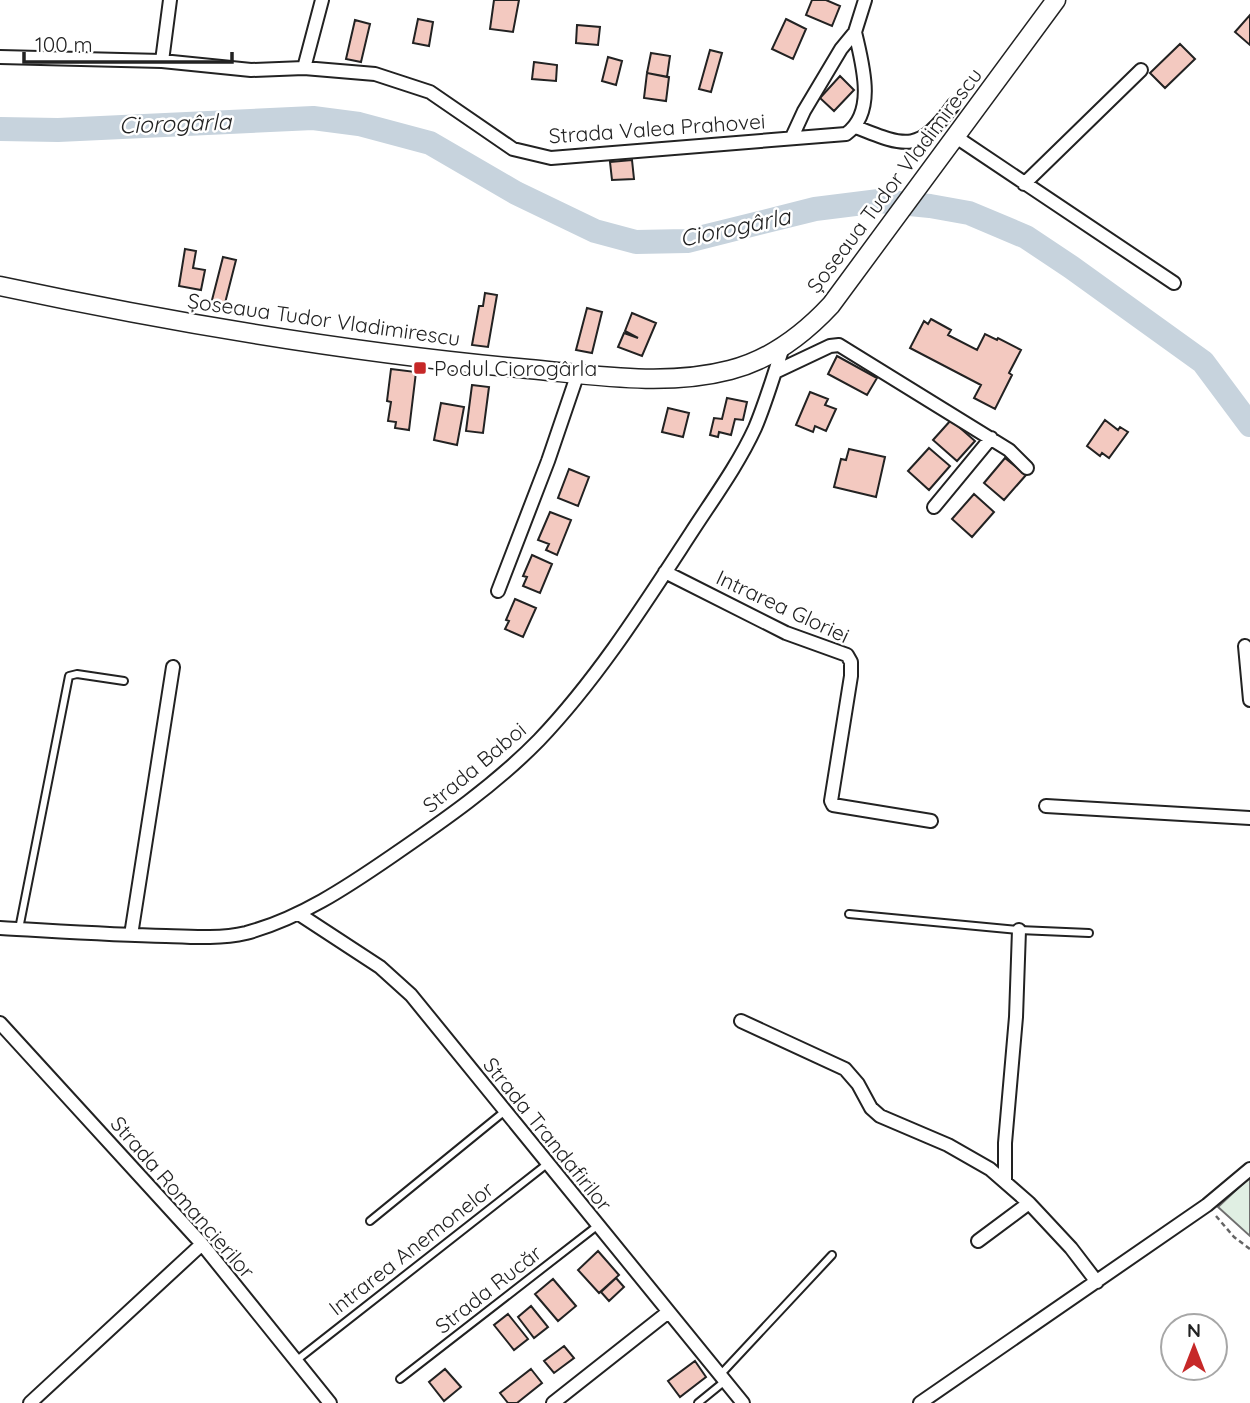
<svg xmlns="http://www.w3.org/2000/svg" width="1250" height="1403" font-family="Quicksand,sans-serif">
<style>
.green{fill:#e0efe3;stroke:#6f6f6f;stroke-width:2}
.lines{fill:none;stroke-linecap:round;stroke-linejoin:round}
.river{stroke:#c7d3dd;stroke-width:24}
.building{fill:#f3c9c0;stroke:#222;stroke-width:2}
.lane-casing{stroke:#222;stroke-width:10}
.street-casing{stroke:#222;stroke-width:16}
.secondary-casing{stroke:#222;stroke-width:21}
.path{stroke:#646464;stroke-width:2.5;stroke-dasharray:5 3.5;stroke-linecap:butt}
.lane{stroke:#fff;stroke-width:6}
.street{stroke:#fff;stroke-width:12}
.secondary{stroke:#fff;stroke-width:18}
.poi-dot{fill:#c62828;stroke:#fff;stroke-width:2.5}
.labels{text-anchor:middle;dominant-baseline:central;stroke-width:5;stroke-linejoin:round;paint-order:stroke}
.street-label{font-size:21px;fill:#222;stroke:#fff}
.poi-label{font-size:21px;fill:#222;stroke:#fff;text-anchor:start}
.water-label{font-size:23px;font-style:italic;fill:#222;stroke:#fff}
</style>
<rect width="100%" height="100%" fill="#fff"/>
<path class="green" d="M1250,1177V1236L1218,1207Z"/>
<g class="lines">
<path class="river" d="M0,129L58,130L313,118L359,124L430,143L516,193L595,231L636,242L687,241L815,209L879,201L930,206L969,213L1026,237L1071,267L1203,362L1250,425"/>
</g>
<path class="building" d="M494,0H519L513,32L490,29Z
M812,0H826L840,6L832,26L806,15Z
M1250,15V45L1235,32Z
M418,19L433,22L429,46L413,43Z
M786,19L806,29L793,59L772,49Z
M355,20L370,24L361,62L346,59Z
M577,25L600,27L598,45L576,43Z
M1180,44L1195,59L1165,88L1150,73Z
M710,50L722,53L711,92L699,89Z
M651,53L670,56L667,77L647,73Z
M608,57L622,61L616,85L602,81Z
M534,62L557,65L556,81L532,79Z
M647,73L669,77L666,101L644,98Z
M840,76L854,90L834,111L820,98Z
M632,160L634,179L612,180L610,162Z
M185,249L196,251L193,268L205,270L201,290L179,286Z
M223,257L236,260L224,307L211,304Z
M485,293L497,295L488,347L472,345L479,306H483Z
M587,308L602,312L592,353L576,350Z
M632,313L656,323L642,356L618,347L624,333L638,338L625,331Z
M931,319L951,330L948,335L977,350L985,334L997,340L998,338L1021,350L1009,373L1012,375L995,409L974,398L981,385L910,348L924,321L928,324Z
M837,356L877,378L867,395L828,374Z
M391,369L416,372L409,430L395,428L396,422L388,421L391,402L387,401Z
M472,385L489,387L483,433L466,431Z
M810,392L828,399L825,405L836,409L826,431L815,426L813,432L796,425Z
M727,398L747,402L743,420L735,419L731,435L719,432L718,437L710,435L714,418L722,419Z
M441,403L464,407L457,445L434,440Z
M668,408L689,413L683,437L662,432Z
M951,420L975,441L957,461L933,440Z
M1105,420L1118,430L1120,427L1128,432L1109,458L1102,453L1100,456L1087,446Z
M929,448L950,466L929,490L908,471Z
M849,449L885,457L876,497L834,487L841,459L846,460Z
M1005,458L1026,475L1004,500L984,483Z
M569,469L589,477L578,506L558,498Z
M974,494L994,512L972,537L952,519Z
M550,512L571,520L557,555L546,550L549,544L538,540Z
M532,555L552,564L540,593L523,586L527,577L523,576Z
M515,599L536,608L523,637L505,629L509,621L506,620Z
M598,1251L619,1275L599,1293L578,1270Z
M616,1278L624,1287L609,1301L601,1292Z
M553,1279L576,1306L558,1321L535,1294Z
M531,1306L548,1327L534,1338L518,1317Z
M508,1314L528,1339L514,1350L494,1325Z
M564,1346L574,1358L554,1373L544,1361Z
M695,1361L706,1377L680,1397L668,1381Z
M445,1369L461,1387L444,1401L429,1382Z
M531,1369L542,1383L517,1403H508L500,1393Z"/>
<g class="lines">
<g class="lane-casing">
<path id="lane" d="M849,914L1019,930L1089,933
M19,929L69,676L77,674L124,681
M370,1221L505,1111
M297,1360L547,1164
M720,1375L832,1255
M400,1379L597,1226
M698,1403L725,1381"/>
</g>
<g class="street-casing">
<path id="street" d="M0,57L162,61L251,70L304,68L375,74L430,92L513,149L551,158L846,134C877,112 862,63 855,32
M162,61L170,0
M304,68L322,0
M856,127C908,148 919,152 954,104
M792,137L804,111L841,49L855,32L865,0
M956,137L1174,283
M1024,184L1141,70
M775,372L830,346L839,345L1009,450L1027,468
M934,507L991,438
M665,572L786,633L847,655L851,662V676L831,801L833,805L931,821
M498,591L548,461L578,373
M1245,646L1250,700
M1046,806L1250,818
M299,914L380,967L411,995L743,1403
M0,928C55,931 111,935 166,936C191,937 221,939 246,933C299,919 347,887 392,856C443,821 495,785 539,740C598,678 644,605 691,533C713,499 738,465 755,428C766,402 774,374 783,347
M131,935L173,667
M741,1021L845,1069L858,1084L871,1108L880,1116L948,1145L990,1169L1029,1203L1071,1248L1097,1282
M0,1023L202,1244L330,1403
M1005,1181V1143L1016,1017L1019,930
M978,1241L1029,1203
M30,1403L202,1244
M553,1403L667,1313
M920,1403L1207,1205L1250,1169"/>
</g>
<g class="secondary-casing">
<path id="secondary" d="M0,286C174,323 351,353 529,369C594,375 665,387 730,370C770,360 803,335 831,305L1056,0"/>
</g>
<path class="path" d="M1216,1216L1234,1237L1250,1249"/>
<use href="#lane" class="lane"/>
<use href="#street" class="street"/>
<use href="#secondary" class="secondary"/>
</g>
<rect class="poi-dot" x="413" y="361" width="14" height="14" rx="3.5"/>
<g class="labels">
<g class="street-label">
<text transform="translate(657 128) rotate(-4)">Strada Valea Prahovei</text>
<text transform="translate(894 180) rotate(-53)">Șoseaua Tudor Vladimirescu</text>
<text transform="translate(324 319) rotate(8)">Șoseaua Tudor Vladimirescu</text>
<text transform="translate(783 606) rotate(25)">Intrarea Gloriei</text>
<text transform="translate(474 767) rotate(-40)">Strada Baboi</text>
<text transform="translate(548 1134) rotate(51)">Strada Trandafirilor</text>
<text transform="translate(183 1197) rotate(49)">Strada Romancierilor</text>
<text transform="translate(411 1248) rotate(-38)">Intrarea Anemonelor</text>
<text transform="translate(488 1289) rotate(-38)">Strada Rucăr</text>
</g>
<g class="poi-label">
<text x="434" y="368">Podul Ciorogârla</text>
</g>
<g class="water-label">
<text transform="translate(175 123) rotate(-2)">Ciorogârla</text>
<text transform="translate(735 227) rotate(-12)">Ciorogârla</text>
</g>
</g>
<g transform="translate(1194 1347)"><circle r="33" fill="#ffffff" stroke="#a7a7a7" stroke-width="2"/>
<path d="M0-5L12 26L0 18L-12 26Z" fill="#c62828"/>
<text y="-10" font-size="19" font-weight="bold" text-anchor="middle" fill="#222222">N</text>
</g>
<path d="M24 52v10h208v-10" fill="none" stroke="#222222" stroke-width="3.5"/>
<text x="35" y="52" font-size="21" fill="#222222" stroke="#ffffff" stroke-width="5" paint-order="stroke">100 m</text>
</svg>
